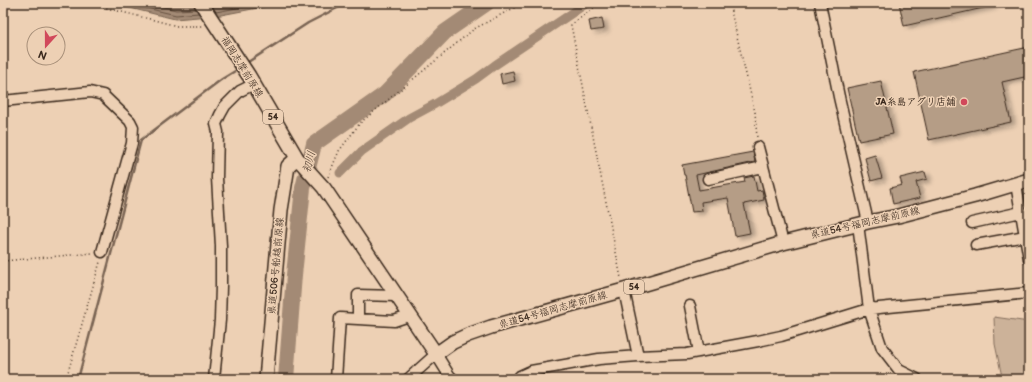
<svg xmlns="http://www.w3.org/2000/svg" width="1032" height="382" font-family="'Balsamiq Sans','Klee One',sans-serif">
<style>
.green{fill:#ccb299;stroke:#846e5c}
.water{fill:#a38a74;stroke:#796452}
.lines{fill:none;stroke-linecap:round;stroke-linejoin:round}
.shore{stroke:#655040;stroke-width:1}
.stream{stroke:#796452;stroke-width:2.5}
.canal{stroke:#a38a74;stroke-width:9}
.river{stroke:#a38a74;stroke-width:16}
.building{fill:#b59d86;stroke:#3b2a1e;filter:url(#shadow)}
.minor-casing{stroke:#3b2a1e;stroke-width:13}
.major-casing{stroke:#3b2a1e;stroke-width:16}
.path{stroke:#3b2a1e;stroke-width:1.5;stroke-dasharray:1 3;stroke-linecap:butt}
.minor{stroke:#edd0b4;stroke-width:10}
.major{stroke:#edd0b4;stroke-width:13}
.poi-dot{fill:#d1495b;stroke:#edd0b4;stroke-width:1.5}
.labels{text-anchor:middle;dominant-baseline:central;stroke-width:3;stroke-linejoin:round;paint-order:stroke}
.shield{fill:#edd0b4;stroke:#705c4b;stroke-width:1}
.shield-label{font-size:9px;font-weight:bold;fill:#3b2a1e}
.street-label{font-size:10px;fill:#3b2a1e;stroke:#edd0b4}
.poi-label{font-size:10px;font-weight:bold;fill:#3b2a1e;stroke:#edd0b4;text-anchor:end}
.water-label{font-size:11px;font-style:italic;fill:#503d2f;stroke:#edd0b4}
</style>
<defs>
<filter id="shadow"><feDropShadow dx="4.5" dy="2.5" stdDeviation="2" flood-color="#0004"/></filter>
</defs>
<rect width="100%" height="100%" fill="#edd0b4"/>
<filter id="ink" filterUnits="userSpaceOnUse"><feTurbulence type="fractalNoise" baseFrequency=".025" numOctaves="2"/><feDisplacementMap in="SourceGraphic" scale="8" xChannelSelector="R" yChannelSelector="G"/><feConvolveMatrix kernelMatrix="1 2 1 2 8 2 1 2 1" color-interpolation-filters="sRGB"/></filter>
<g filter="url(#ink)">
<path class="green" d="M994,317L1029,322V379H1002L1001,372L995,344Z"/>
<path class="water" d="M109,3H284L221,15L175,19Z"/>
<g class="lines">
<path class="shore" d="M125,3L176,15L199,13
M146,3L176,10L196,9
M216,12L263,3"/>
<path class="stream" d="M245,64L308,23L347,3
M78,379L141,140L222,79L240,68"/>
<path class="canal" d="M340,173L362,151L409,118L435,104L476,79L495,65L587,3"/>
<path class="river" d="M286,379L294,275L303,188L314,144L385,94L445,32L487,3"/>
</g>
<path class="building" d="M899,3H992V6L904,26Z
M602,18L604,29L591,31L589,21Z
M1029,47V76L1002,82L1011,122L929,140L914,72Z
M513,71L515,81L502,84L500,74Z
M881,81L893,134L859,141L847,88Z
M753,152L755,162L696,175L699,190L745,182L744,178L754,176L757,191L762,190L764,200L744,204L750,233L735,236L728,198L701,202L702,211L692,212L685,175H684L682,165Z
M875,155L882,178L871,181L865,158Z
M925,172L927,179L916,182L920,198L893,204L890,188L902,185L900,178Z"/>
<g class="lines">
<g class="minor-casing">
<path id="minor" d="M820,3L839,97L868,222
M3,101L90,92L103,95L130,121L133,127L132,143L102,252
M758,147L783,243
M708,179L763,167
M1016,184L1029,259
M972,223L1021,212
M858,224L869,309L882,348L899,370L917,379
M976,245L1025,236
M624,290L638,356
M690,306L699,352
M358,319V295L397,296
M214,379L220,320L221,286V246L217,178L218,132L216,124L220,115L225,106L240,91L254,84
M336,379L340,318L394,321L403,318L410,314
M408,379L436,354L449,375L453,379
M517,379L520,376L531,371L599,359L638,356L687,354L758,341L781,336L869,309L1029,293"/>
</g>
<g class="major-casing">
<path id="major" d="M201,3L249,76L297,158L324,188L436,354L453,342L468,335L491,327L624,290L783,243L868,222L898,216L975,196L1029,180
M266,379L281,210L288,166L297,158"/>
</g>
<path class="path" d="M87,3L177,26H204
M600,3L571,25L621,278
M729,3L755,112L757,138
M328,177L339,151L360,123L474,29L523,3
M3,261L93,253
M66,379L100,262"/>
<use href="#minor" class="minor"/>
<use href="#major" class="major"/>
</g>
</g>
<circle class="poi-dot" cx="964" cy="102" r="4"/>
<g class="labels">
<g class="shield">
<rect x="263" y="110" width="20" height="14" rx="3"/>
<rect x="624" y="280" width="20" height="14" rx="3"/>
</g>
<g class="shield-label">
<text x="273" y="117">54</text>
<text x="634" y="287">54</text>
</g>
<g class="street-label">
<text transform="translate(242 67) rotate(58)">福岡志摩前原線</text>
<text transform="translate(865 223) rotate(-13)">県道54号福岡志摩前原線</text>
<text transform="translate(276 266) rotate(-85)">県道506号船越前原線</text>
<text transform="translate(553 310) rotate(-16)">県道54号福岡志摩前原線</text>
</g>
<g class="poi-label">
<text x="956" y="102">JA糸島アグリ店舗</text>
</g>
<g class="water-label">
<text transform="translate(309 162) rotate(-76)">初川</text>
</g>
</g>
<rect width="1032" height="382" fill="none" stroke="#edd0b4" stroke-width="16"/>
<rect x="8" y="8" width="1016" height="366" fill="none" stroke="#3b2a1e" stroke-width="1.5" filter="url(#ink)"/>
<g transform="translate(46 46) rotate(201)"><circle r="19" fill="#edd0b4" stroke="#a68e78"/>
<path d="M0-3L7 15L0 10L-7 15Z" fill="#d1495b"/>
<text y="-6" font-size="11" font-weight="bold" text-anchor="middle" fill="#3b2a1e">N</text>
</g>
</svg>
